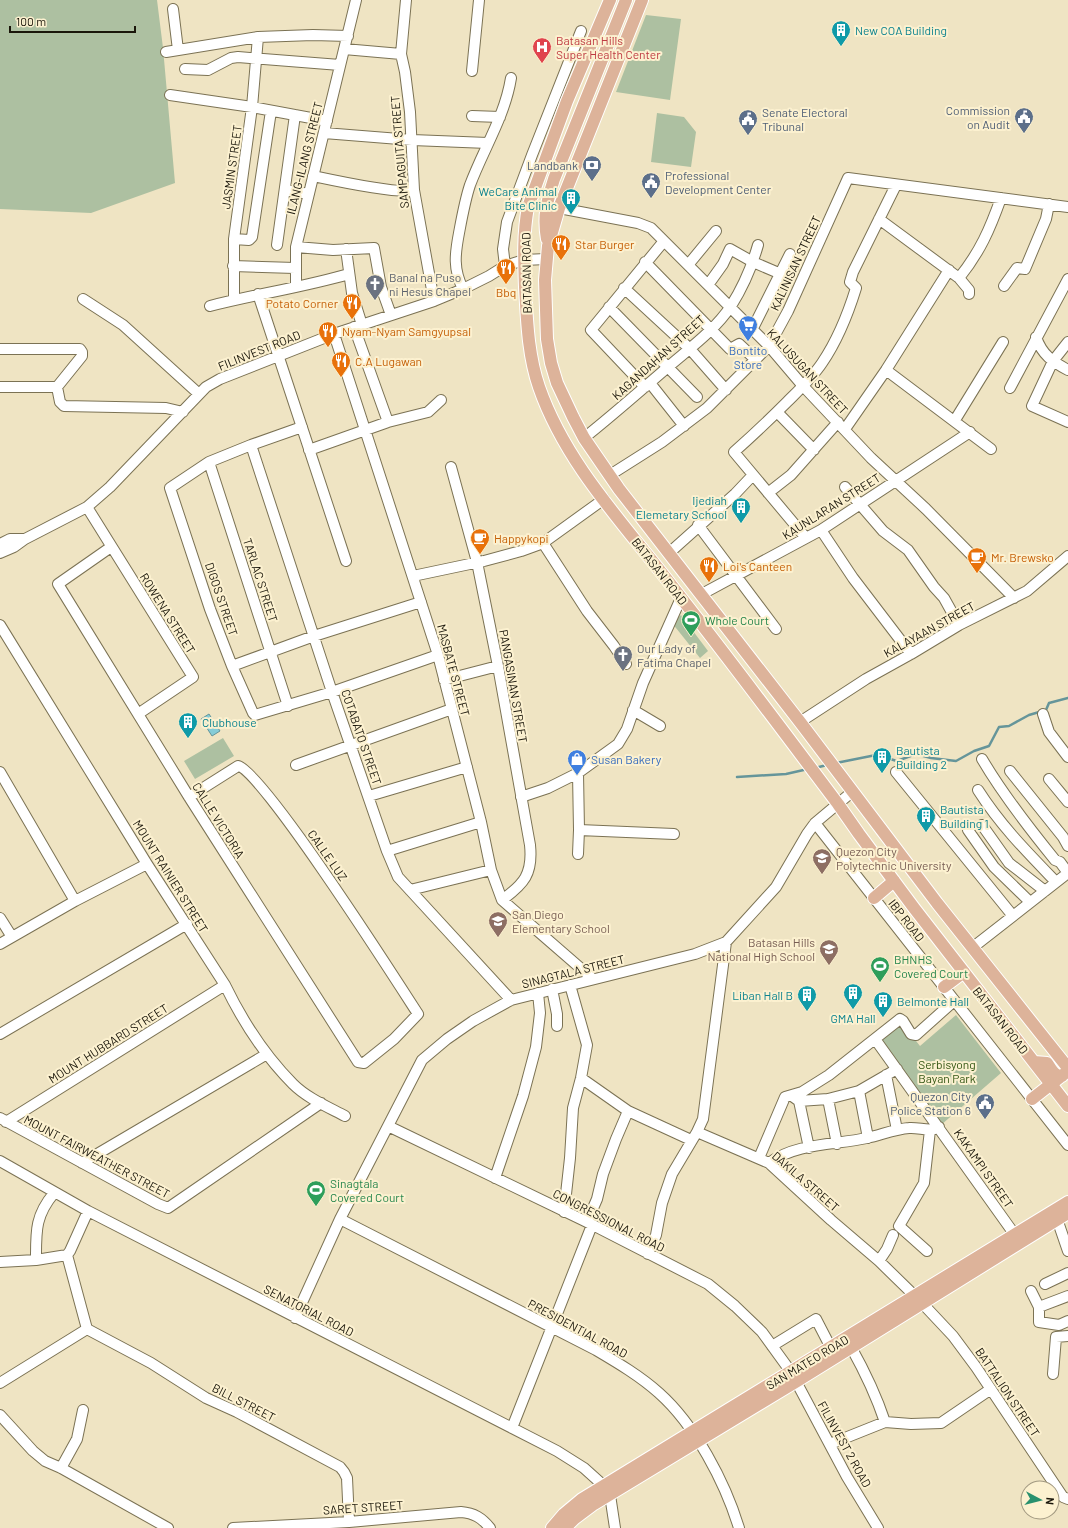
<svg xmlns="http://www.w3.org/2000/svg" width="1068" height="1528" font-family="Barlow,sans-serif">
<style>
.green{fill:#adc0a1}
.water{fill:#85ccd7;stroke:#65959a}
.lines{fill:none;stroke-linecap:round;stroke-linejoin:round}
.stream{stroke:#65959a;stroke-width:2.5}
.minor-casing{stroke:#7b7254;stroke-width:12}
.major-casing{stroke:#fff;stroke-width:14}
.minor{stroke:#fff;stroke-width:10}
.major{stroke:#ddb39a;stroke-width:12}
.labels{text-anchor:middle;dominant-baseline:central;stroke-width:4;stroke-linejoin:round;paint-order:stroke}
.culture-label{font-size:12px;fill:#0d838f;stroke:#fcf1d0;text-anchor:start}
.health-label{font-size:12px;fill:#be3a42;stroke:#fcf1d0;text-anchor:start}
.service-label{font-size:12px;fill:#4e5e75;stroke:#fcf1d0;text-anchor:end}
.street-label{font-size:12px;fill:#1a160a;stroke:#fcf1d0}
.food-label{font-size:12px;fill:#c56008;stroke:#fcf1d0;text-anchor:start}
.worship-label{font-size:12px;fill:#5b616d;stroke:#fcf1d0;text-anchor:start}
.shop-label{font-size:12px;fill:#366cbe;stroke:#fcf1d0}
.leisure-label{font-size:12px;fill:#27864d;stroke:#fcf1d0;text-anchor:start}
.education-label{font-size:12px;fill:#785e54;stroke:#fcf1d0;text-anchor:start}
.park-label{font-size:12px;fill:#325512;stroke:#fcf1d0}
</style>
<rect width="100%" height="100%" fill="#efe4c3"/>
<path class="green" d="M0,0H157L163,48L175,183L91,213L0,209Z
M646,15L681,19L670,100L616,92Z
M657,113L684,117L696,132L691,167L651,162Z
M681,615L708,651L700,658L672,623Z
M223,738L234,756L195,779L184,761Z
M956,1015L1001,1073L941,1125L880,1041L902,1023L920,1046Z"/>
<path class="water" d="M209,714L220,731L212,736L201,719Z"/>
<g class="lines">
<path class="stream" d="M836,763L876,755L897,761L916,754L931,758L956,761L974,751L989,746L999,727L1009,726L1029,715L1046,710L1049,703L1068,698
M815,768L827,765
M737,777L786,774L808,769"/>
<g class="minor-casing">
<path id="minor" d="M406,0L401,54L405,72L410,112L414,190L434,301
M173,9L178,50
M344,49L401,54
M166,52L258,37L313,35L348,36
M185,69L208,70L231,58L238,57L340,65
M472,71L479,0
M170,95L252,107L327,121
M472,116L500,117
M324,133L412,140L488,143
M313,176C332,180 400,195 414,190
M285,190L309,194
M559,208L638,223L651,228L769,346L803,386L871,458L926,509L1014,598
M879,219L959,278L969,290V294
M234,239L249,240L252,237L271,111
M277,245L295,115
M296,247L333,250L374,248L381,287L391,315
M346,249L352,293L362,325
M645,262L730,349L739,344L755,359
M688,265L716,231
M233,266L295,268
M505,266L503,249L507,222L532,155L581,31
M959,278C980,252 990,229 1001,198
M708,285L723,264L730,249L753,262L781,274
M296,286V247L356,0
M1004,286L1017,268L1025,269L1046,219L1049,204
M624,288L690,349L726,390
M463,289C453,269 455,254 459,233C462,217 465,200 470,185C483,150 505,116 511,78
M258,294L346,561
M83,299L123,325L199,394
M234,300V239L252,107L258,37
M210,306C257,294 304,287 349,274
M609,307L697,397
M354,327L388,422
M752,330L790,254
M334,334L438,655L481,822L491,870L502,900L593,979
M1036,337C1042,355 1053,362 1068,370
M1068,342L1053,361L1032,406L1068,422
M0,349H80L82,352V356L57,387
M886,370L991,449
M650,383L684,426
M0,387H57L60,402L64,406L166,408L183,412
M645,387L591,330L664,241
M1010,388L1068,279
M777,412L814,450
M955,420L1003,342
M302,427L251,445L209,462L170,488L210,609L232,666L253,713L255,715L332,692L438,655
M845,429L886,370L949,270
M584,438C613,415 640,391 668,367C690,348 715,330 731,306C743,287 752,266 758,245
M251,445L332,692L387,851L398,877L511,1000
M309,450L388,422L428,412L441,400
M209,462L288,706
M451,467L477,562L498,666L530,845C533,874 524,884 502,900
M610,475L662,442L707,408L769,346L788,311L848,178L1068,207
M845,487L883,531L908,550L934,587L944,598L959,625
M768,493L791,475L838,422
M87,507L193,677L138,714
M698,525L776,629
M821,530L853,578L911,654
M806,538L734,452C752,436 770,419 787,402C799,390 812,378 822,363C837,341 848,314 856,288L850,282L853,272L896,185
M543,543L587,611L614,646L626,664
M0,544L10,539H25
M111,547L58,584L189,797L358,1062L364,1063L394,1039L418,1014C398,983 260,767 238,766L189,797
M0,553L14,547L25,539L87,507L110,487L206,387L220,379L334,334L434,301L463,289L489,276L505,266L524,260L546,259
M669,553L735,494L752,476
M413,576L484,561L521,551L543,543L604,499
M702,594L821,530L970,432
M0,625L147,864L225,985C242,1020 265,1056 293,1084C307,1098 328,1107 345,1116
M232,666L314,636L421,602
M444,680L498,666
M633,710L660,726
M1043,714L1049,732L1068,757
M800,722L866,679L911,654L959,625L1027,591L1068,556
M982,759C1003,795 1029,828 1055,860L1060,862L1068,873
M296,765L452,709
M1010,771L1063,837L1068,846
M0,772L75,901
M896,772L1013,916
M1049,779L1068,802
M978,790C1001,826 1027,852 1056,882
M369,796L467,767
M521,797L548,788L578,773L618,744L627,729L643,683L681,598
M815,823L1068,1145
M982,825L1009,863L1045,891
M579,830L674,834
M968,830L994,867L1030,902
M387,851L481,822
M578,854L579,830L578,773
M410,890L491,870
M0,918L12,937
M0,944L75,901L147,864
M972,948L1068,873
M552,989L557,1014V1026
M0,1034L187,924
M875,1039L1015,1235
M886,1075L897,1130
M581,1078L628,1111L691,1140
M859,1091L868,1138
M792,1096L799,1101L828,1099L859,1091L897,1069
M828,1099L837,1144
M799,1101L809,1148
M0,1118L158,1204L168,1208L321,1103
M6,1122L225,985
M388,1126L587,1222L708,1284L735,1306L762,1332L791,1372L847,1477L878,1528
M697,1132L769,1163L831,1220L879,1261L922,1303L953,1336L976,1367L1063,1497L1068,1499
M759,1158L785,1097L802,1092L829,1075L900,1019L903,1021L911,1034L916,1035L954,1001
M0,1161L88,1211L557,1451L584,1468L604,1486
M82,1163L267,1054
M769,1163C796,1143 835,1145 867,1138C881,1135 895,1129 909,1128C919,1127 932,1133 939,1127
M495,1178L523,1096L536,1047L540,1013L538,993
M564,1212L570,1158L573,1108L581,1078L587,1045L570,985
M340,1219L596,1350C618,1363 640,1376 659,1393C695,1425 725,1482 739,1528
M1057,1219L1068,1251
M587,1222L597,1199L603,1174L616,1139L628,1111
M927,1251L899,1226L924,1183L930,1130
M648,1254L656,1235L662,1203L672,1174L697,1132L703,1119L726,942
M67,1255L87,1329
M36,1260C36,1231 35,1216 54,1193
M879,1261L887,1249L893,1235
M0,1262L36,1260L67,1255L70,1251L88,1211
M1045,1284L1068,1273
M1031,1291L1039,1307V1322L1059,1325L1068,1321
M1039,1307L1068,1296
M295,1318L340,1219L422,1060L447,1039L473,1021L511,1000L695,954L726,942L776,887L807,834L815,823L852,792
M87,1329L151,1363L206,1398L237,1412L340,1467L344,1472L347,1478L349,1522
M772,1346L816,1319L831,1348
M851,1347C865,1372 876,1395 885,1422
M1053,1374L1056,1337L1068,1336
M0,1383L87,1329
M0,1415L33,1451L45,1461L61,1468L168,1528
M512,1428L592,1225
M830,1444L885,1422L911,1424L941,1423L991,1389
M61,1468L77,1439L83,1410
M610,1495L615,1528
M233,1528L349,1522L461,1512C474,1513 482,1518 490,1528"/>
</g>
<g class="major-casing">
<path id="major" d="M610,0L567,101L528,207C523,234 524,260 525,287C527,321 528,355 539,387C566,465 626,526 675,590C730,660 784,732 838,804L859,834L914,908L1068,1106
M642,0L559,208L548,246L545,280L547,339L551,363L557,383L573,417L584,438L619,489L800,722L937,903L1068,1068
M547,239C543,216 547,201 554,179L626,0
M874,898L894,881
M944,987L964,972
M1034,1062L1047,1063C1051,1069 1054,1076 1062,1076
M1032,1099L1068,1071
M552,1528L564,1514L582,1499L1068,1202
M565,1528L574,1519L594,1504L797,1381L1068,1213"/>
</g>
<use href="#minor" class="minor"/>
<use href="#major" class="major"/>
</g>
<defs>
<g id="building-pin" transform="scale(1)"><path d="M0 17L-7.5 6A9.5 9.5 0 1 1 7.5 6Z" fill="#0f9aa8" stroke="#fcf1d0"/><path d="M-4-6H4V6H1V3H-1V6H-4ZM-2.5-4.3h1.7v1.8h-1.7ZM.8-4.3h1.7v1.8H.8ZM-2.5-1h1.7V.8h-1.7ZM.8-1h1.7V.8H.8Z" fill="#fff"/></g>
<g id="hospital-pin" transform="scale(1)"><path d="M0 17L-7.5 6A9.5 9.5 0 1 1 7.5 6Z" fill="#e0444e" stroke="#fcf1d0"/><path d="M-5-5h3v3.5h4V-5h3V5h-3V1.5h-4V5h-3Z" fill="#fff"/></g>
<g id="civic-pin" transform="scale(1)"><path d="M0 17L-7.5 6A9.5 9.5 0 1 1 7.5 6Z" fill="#5c6f8a" stroke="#fcf1d0"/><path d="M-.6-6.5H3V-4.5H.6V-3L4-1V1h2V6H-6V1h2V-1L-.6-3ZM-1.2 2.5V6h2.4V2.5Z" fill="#fff"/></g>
<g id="bank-pin" transform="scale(1)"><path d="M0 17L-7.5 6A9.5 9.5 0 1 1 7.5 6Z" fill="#5c6f8a" stroke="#fcf1d0"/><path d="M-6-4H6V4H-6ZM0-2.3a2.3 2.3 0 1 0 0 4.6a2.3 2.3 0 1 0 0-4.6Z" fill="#fff"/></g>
<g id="restaurant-pin" transform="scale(1)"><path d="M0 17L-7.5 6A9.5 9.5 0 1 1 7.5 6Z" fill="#e8710a" stroke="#fcf1d0"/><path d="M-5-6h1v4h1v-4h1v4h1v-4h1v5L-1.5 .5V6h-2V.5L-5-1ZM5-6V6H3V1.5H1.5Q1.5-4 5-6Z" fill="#fff"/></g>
<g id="church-pin" transform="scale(1)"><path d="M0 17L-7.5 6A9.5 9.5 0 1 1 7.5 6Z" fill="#6b7280" stroke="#fcf1d0"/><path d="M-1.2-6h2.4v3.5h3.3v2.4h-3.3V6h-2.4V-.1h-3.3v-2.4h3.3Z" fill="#fff"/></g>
<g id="supermarket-pin" transform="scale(1)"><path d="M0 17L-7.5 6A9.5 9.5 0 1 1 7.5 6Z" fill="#3f7fe0" stroke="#fcf1d0"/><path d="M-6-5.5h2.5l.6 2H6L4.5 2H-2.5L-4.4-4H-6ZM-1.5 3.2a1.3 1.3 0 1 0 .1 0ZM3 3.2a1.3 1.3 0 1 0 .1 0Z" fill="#fff"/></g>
<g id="cafe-pin" transform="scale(1)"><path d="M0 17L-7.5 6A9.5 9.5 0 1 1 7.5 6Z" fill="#e8710a" stroke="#fcf1d0"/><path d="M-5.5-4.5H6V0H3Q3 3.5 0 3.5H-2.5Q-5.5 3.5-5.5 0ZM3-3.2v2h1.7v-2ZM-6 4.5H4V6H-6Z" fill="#fff"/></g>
<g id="stadium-pin" transform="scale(1)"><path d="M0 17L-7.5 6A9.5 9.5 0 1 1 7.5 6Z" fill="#2e9e5b" stroke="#fcf1d0"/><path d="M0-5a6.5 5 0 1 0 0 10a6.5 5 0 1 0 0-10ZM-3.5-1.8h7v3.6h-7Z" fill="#fff"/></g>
<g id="shop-pin" transform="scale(1)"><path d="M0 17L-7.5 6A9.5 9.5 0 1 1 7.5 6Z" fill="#3f7fe0" stroke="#fcf1d0"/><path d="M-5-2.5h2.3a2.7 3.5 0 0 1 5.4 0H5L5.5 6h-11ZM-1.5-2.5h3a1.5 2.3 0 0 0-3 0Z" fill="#fff"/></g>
<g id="university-pin" transform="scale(1)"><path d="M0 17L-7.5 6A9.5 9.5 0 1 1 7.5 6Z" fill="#8d6e63" stroke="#fcf1d0"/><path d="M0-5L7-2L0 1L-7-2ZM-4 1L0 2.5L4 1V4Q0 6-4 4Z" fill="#fff"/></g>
<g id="school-pin" transform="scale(1)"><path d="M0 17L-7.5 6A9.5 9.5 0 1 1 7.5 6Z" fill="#8d6e63" stroke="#fcf1d0"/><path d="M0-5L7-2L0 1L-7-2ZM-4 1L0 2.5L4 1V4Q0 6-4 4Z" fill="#fff"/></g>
</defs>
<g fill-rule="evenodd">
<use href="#building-pin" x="841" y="30"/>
<use href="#hospital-pin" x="542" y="47"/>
<use href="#civic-pin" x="1024" y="117"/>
<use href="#civic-pin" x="748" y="119"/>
<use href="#bank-pin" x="592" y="165"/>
<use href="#civic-pin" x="651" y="182"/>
<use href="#building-pin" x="571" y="198"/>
<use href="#restaurant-pin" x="561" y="244"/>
<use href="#restaurant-pin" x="506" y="268"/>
<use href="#church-pin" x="375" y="284"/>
<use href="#restaurant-pin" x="352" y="303"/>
<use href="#supermarket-pin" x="748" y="325"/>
<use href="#restaurant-pin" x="328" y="331"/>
<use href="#restaurant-pin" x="341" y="361"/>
<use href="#building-pin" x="741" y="507"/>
<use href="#cafe-pin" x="480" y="538"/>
<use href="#cafe-pin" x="977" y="557"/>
<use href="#restaurant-pin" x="709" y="566"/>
<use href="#stadium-pin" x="691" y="620"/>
<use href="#church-pin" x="623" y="655"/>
<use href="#building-pin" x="188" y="722"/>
<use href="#building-pin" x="882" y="757"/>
<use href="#shop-pin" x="577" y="759"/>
<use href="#building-pin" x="926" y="816"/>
<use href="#university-pin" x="822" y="858"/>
<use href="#school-pin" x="498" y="921"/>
<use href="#school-pin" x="829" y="949"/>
<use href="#stadium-pin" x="880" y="966"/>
<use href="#building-pin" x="853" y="993"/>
<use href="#building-pin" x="807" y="995"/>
<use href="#building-pin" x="883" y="1001"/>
<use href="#civic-pin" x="985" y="1103"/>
<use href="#stadium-pin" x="316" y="1190"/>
</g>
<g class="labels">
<g class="culture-label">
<text x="855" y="30">New COA Building</text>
<text x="557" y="191" text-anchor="end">WeCare Animal<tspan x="557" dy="14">Bite Clinic</tspan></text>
<text x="727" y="500" text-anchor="end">Ijediah<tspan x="727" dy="14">Elemetary School</tspan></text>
<text x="202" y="722">Clubhouse</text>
<text x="896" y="750">Bautista<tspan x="896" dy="14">Building 2</tspan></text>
<text x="940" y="809">Bautista<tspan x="940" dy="14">Building 1</tspan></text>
<text x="793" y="995" text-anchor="end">Liban Hall B</text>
<text x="897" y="1001">Belmonte Hall</text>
<text x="853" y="1018" text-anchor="middle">GMA Hall</text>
</g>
<g class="health-label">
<text x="556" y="40">Batasan Hills<tspan x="556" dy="14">Super Health Center</tspan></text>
</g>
<g class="service-label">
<text x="1010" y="110">Commission<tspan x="1010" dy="14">on Audit</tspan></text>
<text x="762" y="112" text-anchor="start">Senate Electoral<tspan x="762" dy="14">Tribunal</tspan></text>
<text x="578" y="165">Landbank</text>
<text x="665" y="175" text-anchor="start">Professional<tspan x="665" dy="14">Development Center</tspan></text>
<text x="971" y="1096">Quezon City<tspan x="971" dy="14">Police Station 6</tspan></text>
</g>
<g class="street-label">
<text transform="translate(399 152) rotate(-95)">SAMPAGUITA STREET</text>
<text transform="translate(304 158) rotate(-76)">ILANG-ILANG STREET</text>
<text transform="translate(231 167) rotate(-82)">JASMIN STREET</text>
<text transform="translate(795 263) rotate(-65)">KALINISAN STREET</text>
<text transform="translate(526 273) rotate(-91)">BATASAN ROAD</text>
<text transform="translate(259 350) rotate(-22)">FILINVEST ROAD</text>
<text transform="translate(658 357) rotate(-42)">KAGANDAHAN STREET</text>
<text transform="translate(808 371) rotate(47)">KALUSUGAN STREET</text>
<text transform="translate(831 506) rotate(-32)">KAUNLARAN STREET</text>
<text transform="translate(660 571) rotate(52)">BATASAN ROAD</text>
<text transform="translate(261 580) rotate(72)">TARLAC STREET</text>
<text transform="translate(222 599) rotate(71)">DIGOS STREET</text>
<text transform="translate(168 613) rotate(58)">ROWENA STREET</text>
<text transform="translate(929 629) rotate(-29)">KALAYAAN STREET</text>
<text transform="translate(454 670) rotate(75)">MASBATE STREET</text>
<text transform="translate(514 686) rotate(80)">PANGASINAN STREET</text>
<text transform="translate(362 737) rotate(71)">COTABATO STREET</text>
<text transform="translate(219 820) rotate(58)">CALLE VICTORIA</text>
<text transform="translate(328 855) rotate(55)">CALLE LUZ</text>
<text transform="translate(171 876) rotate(58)">MOUNT RAINIER STREET</text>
<text transform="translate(907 920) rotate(52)">IBP ROAD</text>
<text transform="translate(573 971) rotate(-14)">SINAGTALA STREET</text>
<text transform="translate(1001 1020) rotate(52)">BATASAN ROAD</text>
<text transform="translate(108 1043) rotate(-32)">MOUNT HUBBARD STREET</text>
<text transform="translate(97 1156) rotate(28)">MOUNT FAIRWEATHER STREET</text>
<text transform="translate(984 1168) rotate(55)">KAKAMPI STREET</text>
<text transform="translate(806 1181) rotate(41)">DAKILA STREET</text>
<text transform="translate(609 1220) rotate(27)">CONGRESSIONAL ROAD</text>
<text transform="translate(309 1310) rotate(27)">SENATORIAL ROAD</text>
<text transform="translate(578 1328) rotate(28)">PRESIDENTIAL ROAD</text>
<text transform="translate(807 1362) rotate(-31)">SAN MATEO ROAD</text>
<text transform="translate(1008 1392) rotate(56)">BATTALION STREET</text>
<text transform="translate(244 1402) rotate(27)">BILL STREET</text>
<text transform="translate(845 1444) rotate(61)">FILINVEST 2 ROAD</text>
<text transform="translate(363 1507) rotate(-4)">SARET STREET</text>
</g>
<g class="food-label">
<text x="575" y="244">Star Burger</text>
<text x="506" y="292" text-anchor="middle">Bbq</text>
<text x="338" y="303" text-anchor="end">Potato Corner</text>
<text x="342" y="331">Nyam-Nyam Samgyupsal</text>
<text x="355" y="361">C.A Lugawan</text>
<text x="494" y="538">Happykopi</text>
<text x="991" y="557">Mr. Brewsko</text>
<text x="723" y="566">Loi's Canteen</text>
</g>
<g class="worship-label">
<text x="389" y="277">Banal na Puso<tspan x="389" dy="14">ni Hesus Chapel</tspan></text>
<text x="637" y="648">Our Lady of<tspan x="637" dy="14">Fatima Chapel</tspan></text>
</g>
<g class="shop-label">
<text x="748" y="350">Bontito<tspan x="748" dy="14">Store</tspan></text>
<text x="591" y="759" text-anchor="start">Susan Bakery</text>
</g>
<g class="leisure-label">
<text x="705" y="620">Whole Court</text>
<text x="894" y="959">BHNHS<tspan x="894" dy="14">Covered Court</tspan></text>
<text x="330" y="1183">Sinagtala<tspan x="330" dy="14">Covered Court</tspan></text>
</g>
<g class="education-label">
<text x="836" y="851">Quezon City<tspan x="836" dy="14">Polytechnic University</tspan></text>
<text x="512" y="914">San Diego<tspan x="512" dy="14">Elementary School</tspan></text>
<text x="815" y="942" text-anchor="end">Batasan Hills<tspan x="815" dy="14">National High School</tspan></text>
</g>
<g class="park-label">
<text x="947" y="1064">Serbisyong<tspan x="947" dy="14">Bayan Park</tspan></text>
</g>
</g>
<g transform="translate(1040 1500) rotate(97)"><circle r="19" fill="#fcf1d0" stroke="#a29981"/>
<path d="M0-3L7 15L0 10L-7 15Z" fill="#29916e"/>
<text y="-6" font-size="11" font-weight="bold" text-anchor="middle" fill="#1a160a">N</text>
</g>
<path d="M10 26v6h125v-6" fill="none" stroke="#1a160a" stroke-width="2"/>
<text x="16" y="26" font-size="12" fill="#1a160a" stroke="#fcf1d0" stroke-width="3" paint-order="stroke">100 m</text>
</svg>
